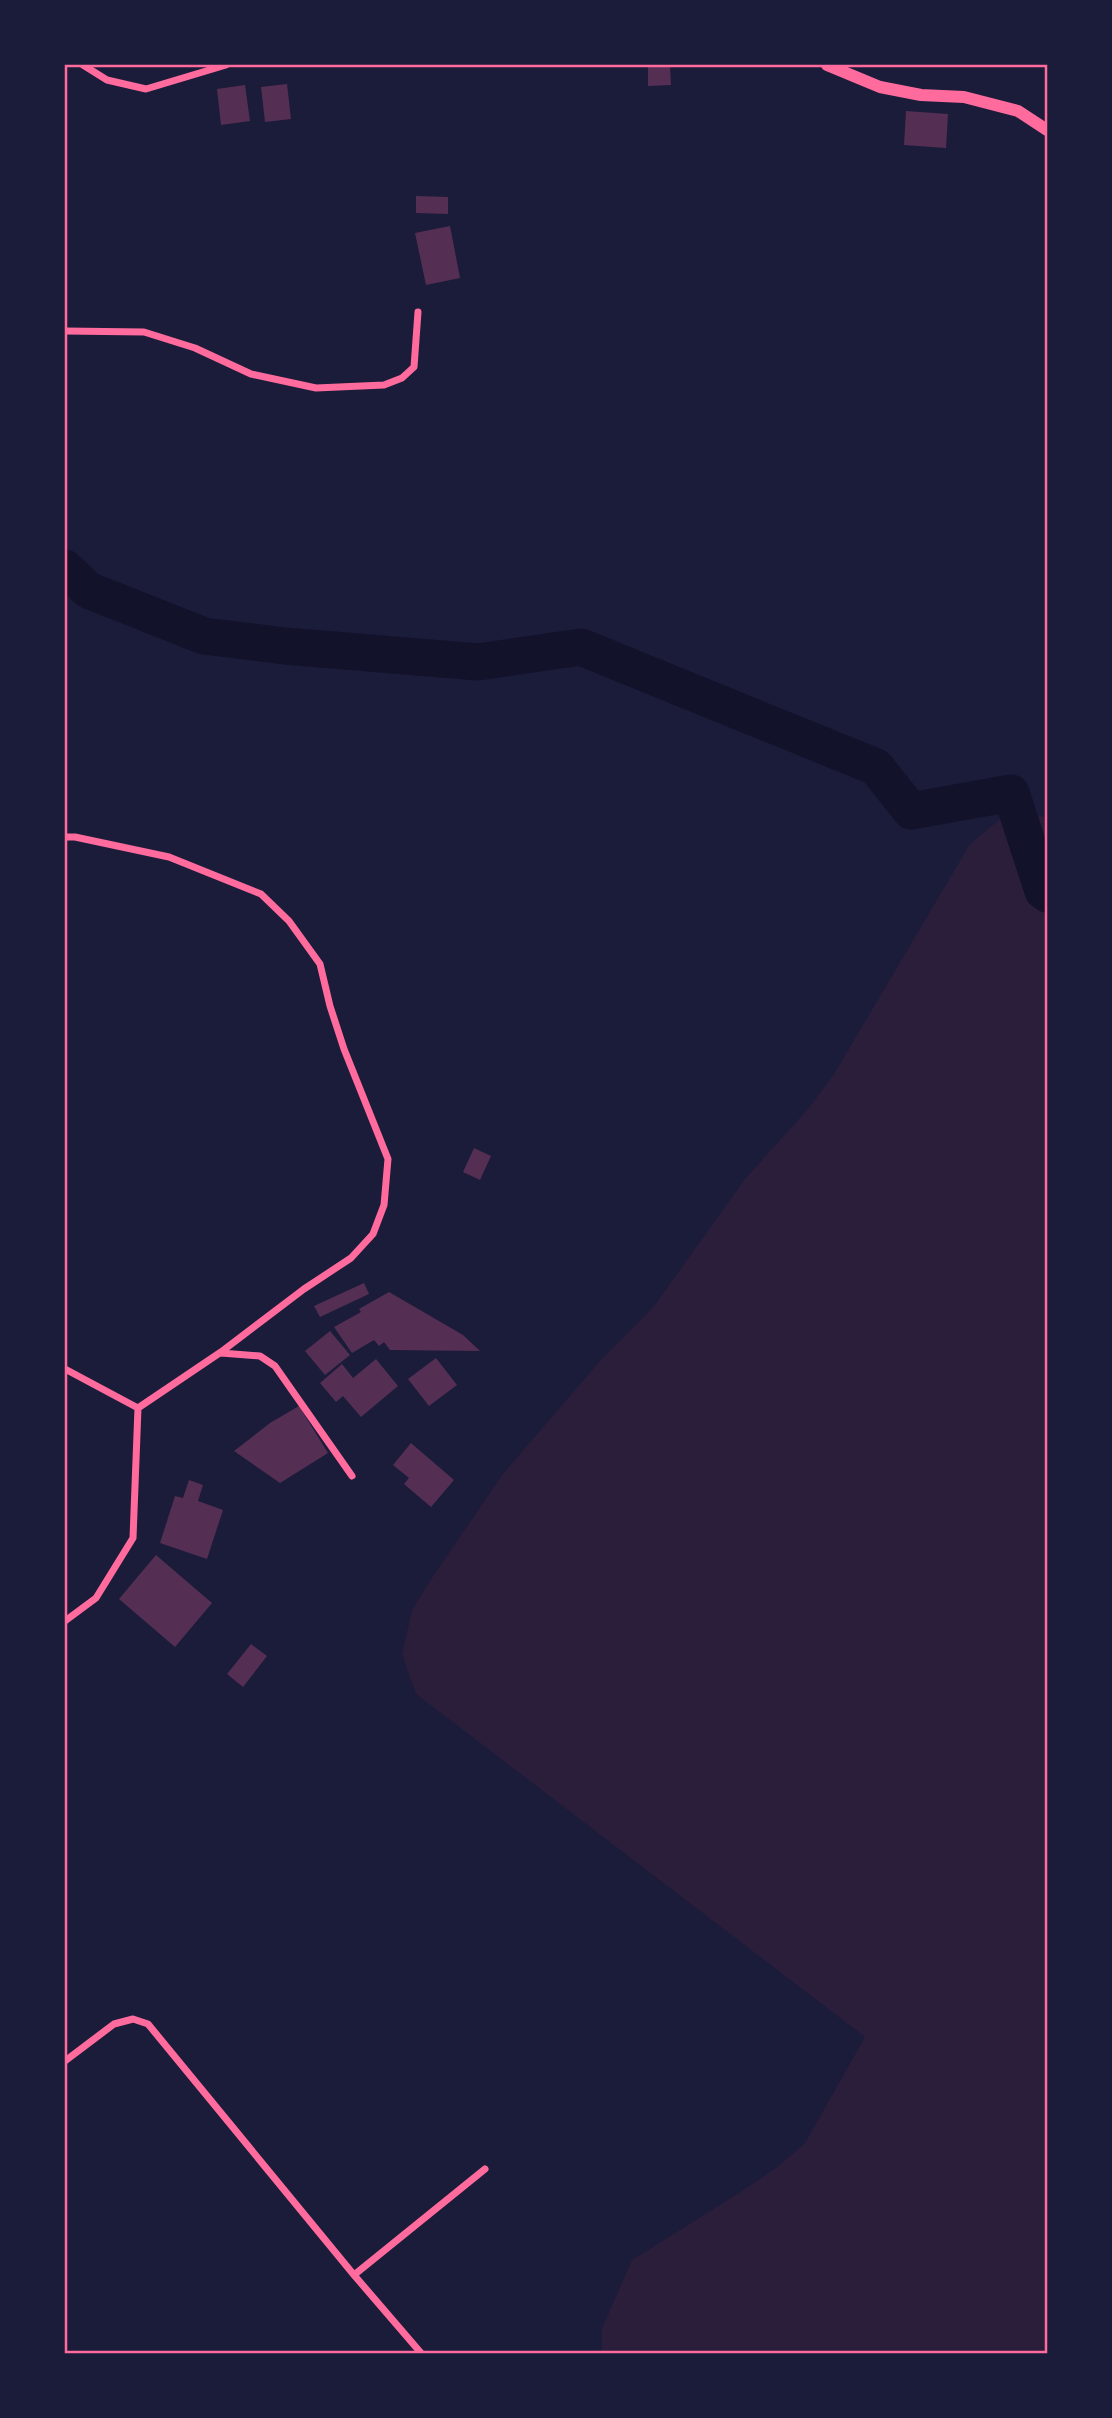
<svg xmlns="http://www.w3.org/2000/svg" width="1112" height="2418" font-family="'PT Sans Narrow',sans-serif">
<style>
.green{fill:#2a1e3b}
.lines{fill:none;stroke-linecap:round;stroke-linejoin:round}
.river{stroke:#12122b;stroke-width:37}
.building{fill:#542f53}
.minor{stroke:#ff6b9d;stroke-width:7}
.tertiary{stroke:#ff6b9d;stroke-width:12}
.neatline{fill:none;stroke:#ff6b9d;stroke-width:2.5}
</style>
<rect width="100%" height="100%" fill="#1b1b3a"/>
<path class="green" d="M1017,814L1047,817V2353H602V2328L632,2260L742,2191L776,2168L805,2143L865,2037L416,1694L402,1654L412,1610L432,1578L502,1475L600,1361L654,1306L745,1179L808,1109L834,1074L970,844L999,820Z"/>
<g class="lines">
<path class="river" d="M65,568L88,590L204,636L285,646L478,662L581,647L876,767L911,811L1011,793L1043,891L1047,894"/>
</g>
<path class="building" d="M648,65H670L671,85L648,86Z
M287,84L291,119L265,122L261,87Z
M245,85L250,121L221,125L217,89Z
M906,111L948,114L946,148L904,145Z
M416,196L448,197V214L416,213Z
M450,226L460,278L426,285L415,233Z
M474,1148L491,1156L480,1180L463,1172Z
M364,1283L369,1294L320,1317L314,1306Z
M389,1292L463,1335L480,1351L390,1350L384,1342L379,1346L374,1340L352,1353L334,1327L361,1312L359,1309Z
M330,1331L350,1355L325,1375L305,1351Z
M436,1358L457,1385L429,1406L408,1379Z
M376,1359L398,1386L361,1417L343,1396L336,1402L320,1383L342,1364L353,1378Z
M299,1406L328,1453L280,1483L234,1451L270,1423Z
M411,1443L454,1480L431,1507L404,1484L409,1478L393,1465Z
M189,1480L203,1485L198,1501L223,1510L207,1559L160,1543L175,1496L183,1498Z
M156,1555L212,1603L175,1647L119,1599Z
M251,1644L267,1656L243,1687L227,1674Z"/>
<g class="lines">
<path class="minor" d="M83,65L107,80L146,89L226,65
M65,331L144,332L195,348L251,374L316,388L384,385L402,378L414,367L418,312
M65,837H75L169,857L261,894L289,921L320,964L330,1006L344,1049L388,1159L384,1205L373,1234L351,1258L304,1289L221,1352L138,1408L133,1538L96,1598L65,1621
M221,1353L260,1356L275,1366L352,1476
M65,1369L138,1408
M65,2061L114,2024L133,2019L148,2024L354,2275L421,2353
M354,2275L485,2169"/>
<path class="tertiary" d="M827,65L880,87L921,95L964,97L1018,111L1047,130"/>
</g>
<rect width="1112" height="2418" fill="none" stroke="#1b1b3a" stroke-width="133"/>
<rect x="66" y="66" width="980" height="2286" class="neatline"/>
</svg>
